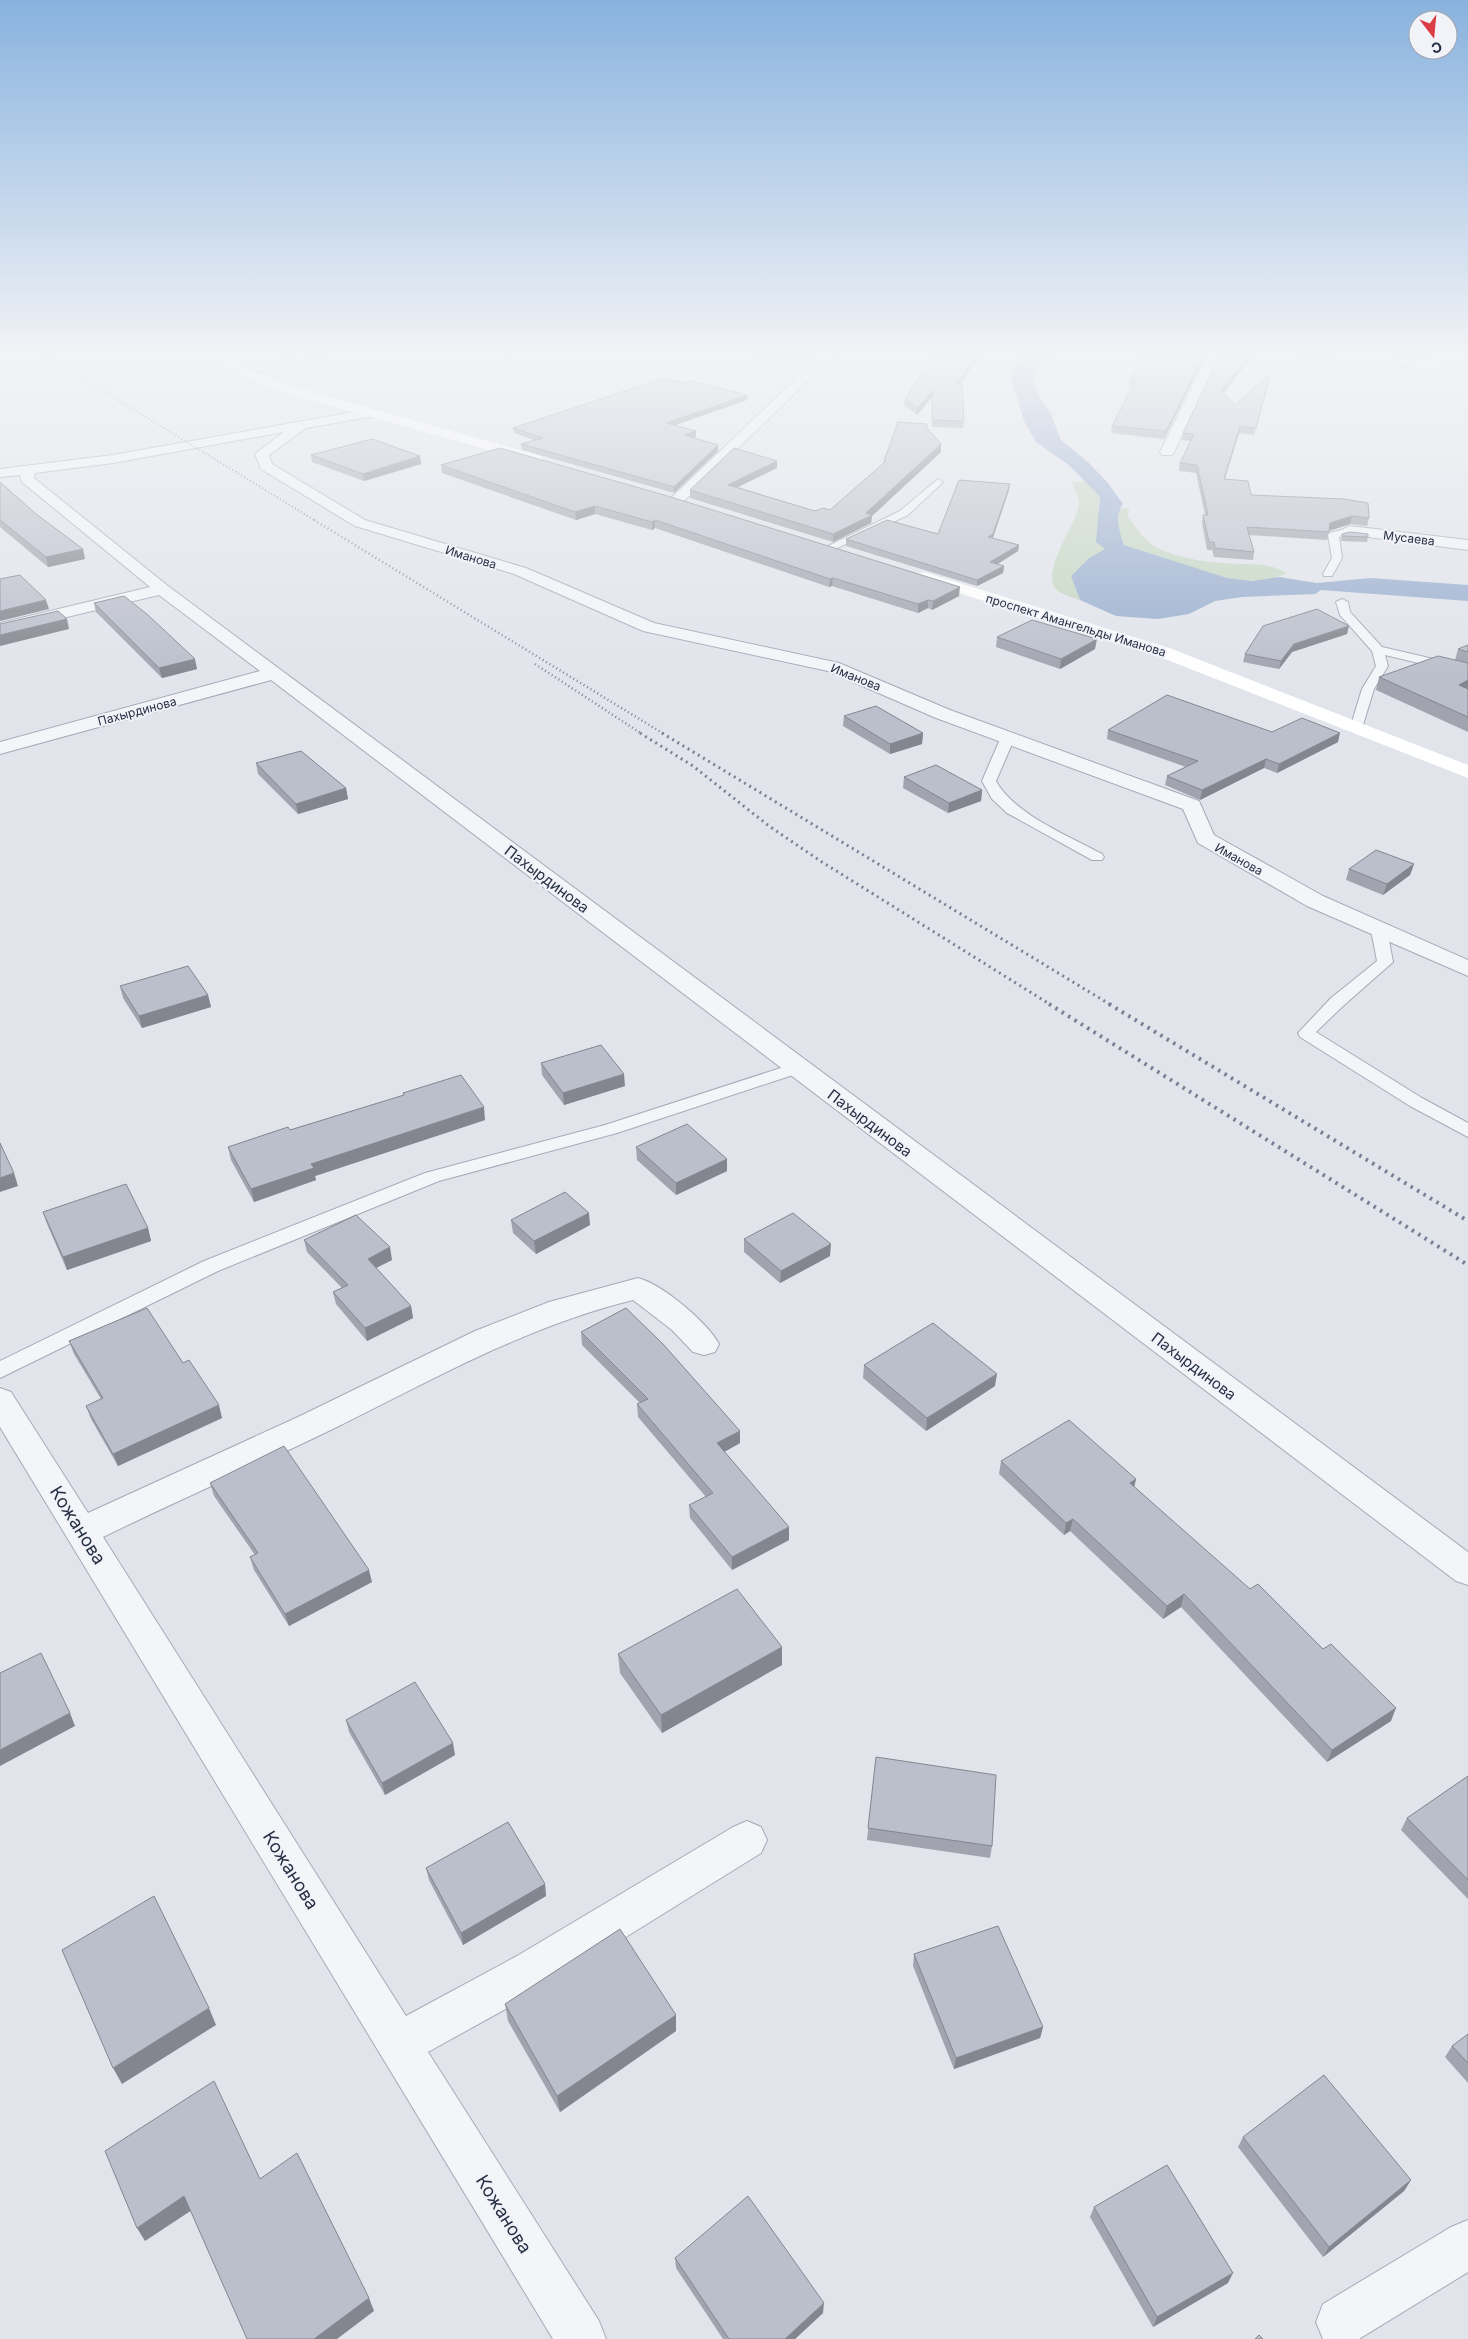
<svg xmlns="http://www.w3.org/2000/svg" width="1468" height="2339" font-family="Inter,sans-serif">
<style>
.green{fill:#c5d6c1}
.water{fill:#99aece}
.lines{fill:none;stroke-linecap:round;stroke-linejoin:round}
.service-casing{stroke:#a5aab6;stroke-width:2}
.minor-casing{stroke:#a5aab6;stroke-width:2}
.service{fill:#f4f5f9;fill-rule:evenodd}
.minor{fill:#f4f5f9;fill-rule:evenodd}
.secondary{fill:#fff;fill-rule:evenodd}
.rail-far3{stroke:#798196;stroke-width:2;stroke-dasharray:1 2.5;stroke-linecap:butt}
.rail-far2{stroke:#798196;stroke-width:2.5;stroke-dasharray:1 3;stroke-linecap:butt}
.rail-far1{stroke:#798196;stroke-width:3;stroke-dasharray:2 4;stroke-linecap:butt}
.rail{stroke:#798196;stroke-width:4;stroke-dasharray:2.5 5;stroke-linecap:butt}
.wall{fill:#a1a4af}
.shaded-wall{fill:#83868e}
.building{fill:#bbbfcb;stroke:#83868e}
.labels{text-anchor:middle;dominant-baseline:central;stroke-width:4;stroke-linejoin:round;paint-order:stroke}
.far-street-label{font-size:12px;fill:#272f44;stroke:#f1f3f8}
.street-label{font-size:15px;fill:#272f44;stroke:#f1f3f8}
.near-street-label{font-size:18px;fill:#272f44;stroke:#f1f3f8}
</style>
<rect width="100%" height="100%" fill="#e1e4eb"/>
<path class="green" d="M1086,481L1100,497L1098,508L1106,549L1089,558L1071,576L1080,600C1073,598 1064,595 1058,591C1037,575 1078,523 1079,504C1079,498 1074,488 1072,482Z
M1119,508H1129L1128,517C1136,527 1145,542 1157,548C1182,560 1213,563 1241,564C1255,564 1274,564 1286,573C1251,593 1199,570 1165,558C1151,553 1137,550 1124,545L1119,529Z"/>
<path class="water" d="M1027,353H1053L1033,375L1037,393L1050,412L1061,440L1089,463L1107,482L1123,504C1114,515 1120,534 1124,545L1227,578L1252,581L1279,577L1317,583L1370,578L1468,585V601L1321,590L1315,594L1242,597L1215,601L1189,614L1158,619L1116,616L1080,600L1071,576L1089,558L1105,549L1096,542L1100,497L1070,466L1036,442L1024,421L1011,378L1018,360Z"/>
<g class="lines">
<g class="service-casing">
<path id="service" d="M315,353H330L245,375L241,372Z
M938,479L943,482L941,484L908,515L833,550L829,551L824,548L900,511Z
M1350,528L1354,529V533L1339,537L1342,558L1332,576H1324L1323,574L1332,558L1328,535L1329,533Z
M1342,599L1348,602L1350,612L1382,647L1468,667V675L1385,655L1388,666L1374,689L1362,728L1356,732L1351,731L1350,728L1362,689L1376,666L1372,651L1340,615L1336,602Z
M1008,733L1015,737L996,781C1014,814 1069,836 1102,854L1104,857L1102,860H1092L1007,813L992,799L982,781L1001,737Z
M1379,925L1385,927L1387,930L1393,962L1343,1006L1316,1032L1422,1098L1468,1123V1137L1410,1106L1300,1037L1298,1033L1331,998L1377,961L1371,930L1373,927Z
M796,1063L802,1064L805,1068L802,1072L617,1133L439,1181L218,1271L0,1378V1361L204,1261L425,1173L605,1125Z"/>
</g>
<g class="minor-casing">
<path id="minor" d="M823,353H836L682,503H672L670,500L672,497Z
M1209,353H1221L1174,452L1172,455H1162L1160,452Z
M1302,353H1348L1468,364V372L1308,357Z
M370,409L375,410L377,413L375,416L306,428L269,455L272,464L365,520L526,568L654,623L839,663L950,710L1199,801L1214,835L1323,896L1468,960V976L1307,906L1198,843L1183,809L936,718L828,671L643,631L514,574L355,526L261,469L255,454L284,432L113,463L35,473L34,478L168,586L1468,1552V1585L1456,1581L271,680L0,754V742L260,671L159,595L0,633V623L150,587L22,482L20,475L0,477V469L113,455Z
M1350,526L1468,540V550L1345,534L1342,531L1345,528Z
M638,1278C662,1284 707,1322 719,1344L715,1352L704,1355L693,1352L672,1330L633,1300C528,1326 435,1378 339,1426C261,1464 181,1499 103,1537L406,2016L517,1956L733,1827L747,1821L761,1827L767,1840L761,1853L547,1986L428,2052L599,2321L606,2339H553L0,1427V1388L11,1392L88,1513L298,1417L475,1331L549,1302Z
M1468,2220V2272L1359,2339H1323L1316,2322L1323,2304L1451,2227Z"/>
</g>
<use href="#service" class="service"/>
<use href="#minor" class="minor"/>
<path class="secondary" d="M201,353H217L277,382L541,456L543,459L541,462H531L269,388Z
M924,572L1172,649L1468,765V778L1160,657L918,580L916,577L918,574Z"/>
<path class="rail-far3" d="M41,353L316,521"/>
<path class="rail-far2" d="M314,520L664,734
M535,664L642,734"/>
<path class="rail-far1" d="M640,733L693,766L769,826L822,862L1051,1005
M662,733L1111,1005"/>
<path class="rail" d="M1049,1004L1468,1265
M1109,1004L1468,1221"/>
</g>
<path class="wall" d="M760,353H810L801,363L759,359V354Z
M1207,353L1164,439L1111,433L1112,426L1132,386L1129,385L1130,378Z
M1387,353H1424L1421,358Z
M1269,381L1254,435L1239,433L1225,479L1251,495L1369,518L1367,526L1350,524L1329,531L1327,540L1249,535L1254,552L1253,560L1214,557L1212,550H1207L1202,523L1203,515H1205L1196,473L1179,471L1180,463L1191,441L1182,440L1183,433L1223,393L1235,405Z
M960,384L964,421L963,428L932,427V397L917,415L904,405L905,399Z
M747,400L675,425L696,431V437L692,438L718,451L674,493L522,450L521,444L534,440L514,433L513,428Z
M927,428L941,444V452L872,516L871,523L833,542L690,498V490L777,468L738,487L815,511L830,510L884,463V461Z
M311,455L421,464L364,481L312,462Z
M441,465L959,596L932,610L928,608L918,613L832,586L829,587L655,528L652,530L595,514L576,520L442,473Z
M0,482L85,559L48,567L0,527Z
M1009,490L993,538L1019,545L1018,551L997,564L1004,566L1003,573L977,586L846,546V539L938,534Z
M1342,534L1368,537L1367,542L1341,541Z
M94,603L197,669L162,678L96,612Z
M1347,634L1292,652L1279,669L1243,662L1245,654Z
M997,637L1095,649L1060,669L996,647Z
M1468,645V732L1376,690L1379,677L1455,660L1458,649Z
M844,716L923,733L922,744L890,754L843,726Z
M1108,730L1272,732L1338,742L1277,773L1264,768L1200,800L1165,785L1167,776L1186,767L1107,739Z
M256,763L346,788L348,799L298,814L258,774Z
M904,777L982,790L981,801L948,813L903,788Z
M1414,864L1410,875L1383,895L1346,880L1349,869Z
M120,986L208,995L211,1007L142,1028L123,998Z
M541,1063L625,1086L564,1105L542,1075Z
M403,1093L485,1120L315,1176L316,1180L254,1202L231,1160L228,1147L290,1130L403,1096Z
M636,1147L727,1171L676,1195L637,1160Z
M43,1212L148,1228L151,1241L67,1270L47,1224Z
M511,1220L590,1225L536,1254L513,1233Z
M744,1239L830,1256L780,1283L744,1252Z
M304,1240L392,1260L376,1268L411,1306L413,1318L367,1341L336,1304L333,1292L342,1288L307,1252Z
M581,1332L740,1443L724,1452L789,1540L732,1570L690,1518L689,1505L706,1497L638,1417L637,1404L640,1403L582,1345Z
M69,1341L183,1363L222,1418L118,1466L91,1419L86,1406L101,1399L74,1354Z
M864,1365L995,1386L926,1431L863,1378Z
M1001,1461L1136,1479L1134,1487L1391,1721L1327,1762L1181,1607L1163,1619L1070,1531L1064,1535L999,1474Z
M210,1483L372,1582L289,1626L254,1570L250,1557L255,1555L214,1496Z
M782,1647V1665L662,1733L620,1673L618,1654Z
M346,1720L455,1755L385,1795L349,1732Z
M876,1757L992,1846L990,1858L867,1840Z
M1468,1776V1899L1401,1830L1407,1818Z
M426,1868L545,1884L546,1896L463,1945L429,1880Z
M914,1954L1043,2027L1040,2038L954,2069L913,1966Z
M505,2004L676,2015V2031L560,2112L508,2021Z
M1468,2034V2083L1445,2057L1452,2046Z
M1243,2137L1411,2180L1404,2191L1323,2257L1238,2147Z
M1094,2207L1228,2283L1153,2327L1090,2217Z
M675,2258L823,2313L795,2339H723L676,2268Z"/>
<path class="shaded-wall" d="M805,353H810L801,363V358Z
M978,353H981L956,390L957,384Z
M1205,353H1207L1164,439L1166,431Z
M1251,353H1255L1220,398L1221,391Z
M1270,374L1269,381L1254,435L1256,428Z
M933,391L932,397L917,415V408Z
M747,395V400L667,428L666,423Z
M1240,426L1239,433L1222,487L1224,479Z
M696,431V437L684,441V435Z
M941,444V452L872,516L871,523L833,542V534L866,513Z
M718,445V451L674,493V487Z
M420,456L421,464L364,481L363,474Z
M777,461V468L728,492V485Z
M1010,484L1009,490L992,540L988,537Z
M595,506V514L576,520L575,512Z
M1352,516L1350,524L1329,531L1330,523Z
M655,520V528L652,530V522Z
M1019,545L1018,551L990,569V562Z
M83,549L85,559L48,567L46,557Z
M1004,566L1003,573L977,586V580Z
M833,578L832,586L829,587L830,579Z
M960,587L959,596L932,610L933,601Z
M46,600L49,609L0,621V611Z
M928,600V608L918,613V604Z
M67,619L69,629L0,646V635Z
M1349,626L1347,634L1292,652L1279,669L1281,661L1294,644Z
M1097,639L1095,649L1060,669L1061,659Z
M195,659L197,669L162,678L159,668Z
M1468,680V690L1459,685Z
M923,733L922,744L890,754V744Z
M1340,733L1338,742L1277,773L1279,764Z
M1266,759L1264,768L1200,800L1202,790Z
M346,788L348,799L298,814L296,804Z
M982,790L981,801L948,813L949,803Z
M1414,864L1410,875L1383,895L1387,884Z
M208,995L211,1007L142,1028L139,1016Z
M624,1074L625,1086L564,1105L563,1093Z
M484,1107L485,1120L315,1176L316,1180L254,1202L251,1189L311,1164Z
M727,1159V1171L676,1195V1183Z
M14,1173L18,1186L0,1192V1178Z
M589,1213L590,1225L536,1254L534,1241Z
M148,1228L151,1241L67,1270L63,1257Z
M831,1244L830,1256L780,1283L781,1271Z
M390,1247L392,1260L370,1271L368,1259Z
M411,1306L413,1318L367,1341L365,1328Z
M997,1374L995,1386L926,1431L927,1418Z
M219,1405L222,1418L118,1466L113,1454Z
M740,1431V1443L717,1456V1443Z
M1136,1479L1133,1492L1130,1483Z
M1073,1519L1070,1531L1064,1535L1066,1523Z
M789,1527V1540L732,1570V1557Z
M369,1570L372,1582L289,1626L285,1614Z
M1184,1594L1181,1607L1163,1619L1167,1606Z
M782,1647V1665L662,1733L661,1715Z
M1396,1708L1391,1721L1327,1762L1332,1750Z
M70,1713L75,1726L0,1766V1750Z
M453,1743L455,1755L385,1795L382,1783Z
M545,1884L546,1896L463,1945L461,1933Z
M209,2008L216,2025L122,2084L113,2068Z
M676,2015V2031L560,2112L557,2096Z
M1043,2027L1040,2038L954,2069L956,2058Z
M1411,2180L1404,2191L1323,2257L1329,2247Z
M184,2196L192,2210L145,2241L137,2228Z
M1233,2273L1228,2283L1153,2327L1157,2317Z
M369,2298L374,2311L337,2339H314Z
M824,2303L823,2313L795,2339H785Z"/>
<path class="building" d="M760,353H805L801,358L759,354Z
M935,353H978L957,384H962L964,421L932,420L933,391L917,408L905,399Z
M1149,353H1205L1166,431L1112,426L1136,379L1130,378Z
M1221,353H1251L1221,391L1235,405L1270,374L1256,428L1240,426L1224,479L1248,481L1251,495L1344,499L1368,503L1369,518L1352,516L1330,523L1329,532L1247,527L1254,552L1215,548L1214,542H1209L1203,515H1208L1197,465L1180,463L1194,434L1183,433Z
M664,378L684,383L691,381L747,395L666,423L696,431L684,435L718,445L674,487L521,444L543,438L513,428Z
M898,422L927,424L926,427L941,444L866,513L872,515L833,534L690,490L734,448L777,461L728,485L815,511L823,508L830,510L886,461H884Z
M372,439L420,456L363,474L311,455Z
M500,448L671,497L960,587L933,601L928,600L918,604L833,578L830,579L655,520L652,522L595,506L575,512L441,465Z
M959,480L1010,484L993,534L988,537L1019,545L990,562L1004,566L977,580L846,539L887,520L938,534Z
M0,482L36,514L83,549L46,557L0,520Z
M1350,532L1368,534V537L1342,536V534Z
M20,575L46,600L0,611V579Z
M124,596L148,615L195,659L159,668L94,603Z
M1317,609L1349,626L1294,644L1281,661L1245,654L1263,626Z
M58,611L67,619L0,635V624Z
M1032,620L1097,639L1061,659L997,637Z
M1468,645V652L1458,649Z
M1438,656L1468,663V680L1459,685L1468,689V717L1379,677Z
M1167,695L1272,732L1302,718L1340,733L1279,764L1266,759L1202,790L1167,776L1198,761L1108,730Z
M876,706L923,733L890,744L844,716Z
M301,751L346,788L296,804L256,763Z
M936,765L982,790L949,803L904,777Z
M1376,850L1414,864L1387,884L1349,869Z
M188,966L208,995L139,1016L120,986Z
M601,1045L624,1074L563,1093L541,1063Z
M461,1075L484,1107L311,1164L314,1168L251,1189L228,1147L288,1127L290,1130L404,1095L403,1093Z
M687,1124L727,1159L676,1183L636,1147Z
M0,1143L14,1173L0,1178Z
M126,1184L148,1228L63,1257L43,1212Z
M565,1192L589,1213L534,1241L511,1220Z
M793,1213L831,1244L781,1271L744,1239Z
M356,1215L390,1247L368,1259L411,1306L365,1328L333,1292L348,1285L304,1240Z
M147,1308L183,1363L189,1360L219,1405L113,1454L86,1406L103,1398L69,1341Z
M626,1308L663,1344L740,1431L717,1443L789,1527L732,1557L689,1505L713,1493L637,1404L648,1399L581,1332Z
M933,1323L997,1374L927,1418L864,1365Z
M1069,1420L1136,1479L1130,1483L1250,1589L1258,1584L1323,1649L1331,1644L1396,1708L1332,1750L1184,1594L1167,1606L1073,1519L1066,1523L1001,1461Z
M284,1446L369,1570L285,1614L250,1557L258,1553L210,1483Z
M737,1589L782,1647L661,1715L618,1654Z
M41,1653L70,1713L0,1750V1673Z
M415,1682L453,1743L382,1783L346,1720Z
M876,1757L996,1775L992,1846L868,1828Z
M1468,1776V1880L1407,1818Z
M508,1822L545,1884L461,1933L426,1868Z
M154,1896L209,2008L113,2068L62,1950Z
M998,1926L1043,2027L956,2058L914,1954Z
M620,1929L676,2015L557,2096L505,2004Z
M1468,2034V2063L1452,2046Z
M1324,2075L1411,2180L1329,2247L1243,2137Z
M214,2081L260,2179L297,2153L369,2298L314,2339H247L184,2196L137,2228L105,2151Z
M1167,2165L1233,2273L1157,2317L1094,2207Z
M748,2196L824,2303L785,2339H729L675,2258Z
M1259,2335L1263,2339H1255Z"/>
<linearGradient id="sky" x2="0" y2="1"><stop stop-color="#88b2de"/><stop offset="0.52" stop-color="#f2f3f6"/><stop offset="1" stop-color="#f2f3f6" stop-opacity="0"/></linearGradient>
<rect width="1468" height="681" fill="url(#sky)"/>
<g class="labels">
<g class="far-street-label">
<text transform="translate(1409 538) rotate(7)">Мусаева</text>
<text transform="translate(471 557) rotate(17)">Иманова</text>
<text transform="translate(1076 625) rotate(17)">проспект Амангельды Иманова</text>
<text transform="translate(856 677) rotate(22)">Иманова</text>
<text transform="translate(137 711) rotate(-15)">Пахырдинова</text>
<text transform="translate(1239 859) rotate(29)">Иманова</text>
</g>
<g class="street-label">
<text transform="translate(547 879) rotate(37)">Пахырдинова</text>
<text transform="translate(870 1123) rotate(37)">Пахырдинова</text>
<text transform="translate(1194 1366) rotate(37)">Пахырдинова</text>
</g>
<g class="near-street-label">
<text transform="translate(78 1525) rotate(58)">Кожанова</text>
<text transform="translate(291 1870) rotate(58)">Кожанова</text>
<text transform="translate(504 2214) rotate(58)">Кожанова</text>
</g>
</g>
<g transform="translate(1433 35) rotate(164)"><circle r="24" fill="#f1f3f8" stroke="#a0a5b0"/>
<path d="M0-4L9 19L0 12L-9 19Z" fill="#db3b45"/>
<text y="-8" font-size="14" font-weight="bold" text-anchor="middle" fill="#272f44">С</text>
</g>
</svg>
